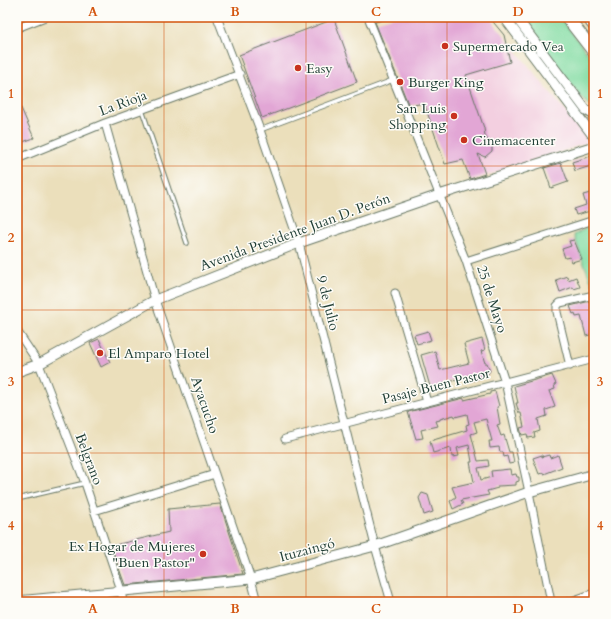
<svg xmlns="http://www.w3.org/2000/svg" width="611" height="619" font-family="Cardo,serif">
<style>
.built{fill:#f3cfe0}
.green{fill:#82dca3;stroke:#508c6c}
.building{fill:#e2a6d5}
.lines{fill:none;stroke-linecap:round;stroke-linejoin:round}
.lane-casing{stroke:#667663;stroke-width:5.5}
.street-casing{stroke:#667663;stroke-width:9}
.secondary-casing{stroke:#667663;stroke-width:11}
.highway-casing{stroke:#667663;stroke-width:14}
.lane{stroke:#fff;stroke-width:3.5}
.street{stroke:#fff;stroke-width:7}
.secondary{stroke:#fff;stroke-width:9}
.highway{stroke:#fff;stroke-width:12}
.grid{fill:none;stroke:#d45610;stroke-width:1;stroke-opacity:0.55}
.poi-dot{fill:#c8321e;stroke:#fdfcf7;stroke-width:1.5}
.labels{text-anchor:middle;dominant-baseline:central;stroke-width:3;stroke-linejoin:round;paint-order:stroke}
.poi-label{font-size:14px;fill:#1f3d34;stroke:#fdfcf7;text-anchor:start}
.street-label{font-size:14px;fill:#1f3d34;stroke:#fdfcf7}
.neatline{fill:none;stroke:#d45610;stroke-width:1.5}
.grid-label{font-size:13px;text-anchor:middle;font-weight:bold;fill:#d45610}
</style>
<rect width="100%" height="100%" fill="#fdfcf7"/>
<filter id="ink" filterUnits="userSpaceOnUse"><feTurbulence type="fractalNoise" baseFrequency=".025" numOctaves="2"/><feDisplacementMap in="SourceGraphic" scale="8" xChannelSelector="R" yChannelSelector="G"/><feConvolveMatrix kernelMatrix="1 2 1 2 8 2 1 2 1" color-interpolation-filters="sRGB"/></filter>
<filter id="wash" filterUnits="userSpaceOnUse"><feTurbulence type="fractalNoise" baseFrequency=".012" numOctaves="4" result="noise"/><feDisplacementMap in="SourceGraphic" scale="16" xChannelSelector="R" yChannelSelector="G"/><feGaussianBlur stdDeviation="0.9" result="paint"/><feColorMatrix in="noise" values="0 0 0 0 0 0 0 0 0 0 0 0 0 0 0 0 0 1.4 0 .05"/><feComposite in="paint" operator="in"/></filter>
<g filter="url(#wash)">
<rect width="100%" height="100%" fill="#ebdfbb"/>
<path class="built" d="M393,17H489L590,142L471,181L463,160L445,164L424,103L406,106L375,22Z"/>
<path class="green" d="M523,17H560L594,62V109L580,96L523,21Z
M590,226L594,237L593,286L582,259L574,235Z"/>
<g id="blocks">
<path class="building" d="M393,17H489L504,35L510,62L466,75L484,128L485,136L492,146V151L485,157L478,154L485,174L470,179L463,160L445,164L424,103L409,106L375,22Z
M334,19L357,82L262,118L239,55Z
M21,108L34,138L17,144V109Z
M594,155V165L575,171L572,162Z
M561,163L568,182L551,188L544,168Z
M594,192V210L576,215L574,209L586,205L583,195Z
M574,240L582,259L572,262L570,257L565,258L562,249L571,246L569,241Z
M567,276L568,280L576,277L580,287L574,289L573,287L560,292L556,280Z
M594,300V334L586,336L581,316L576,317L575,313L573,314L570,306Z
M428,331L431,340L417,344L414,335Z
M99,339L110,362L101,367L90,343Z
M482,339L485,350L481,351L485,363H487L490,371L486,376L468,382L467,378L443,383V386L431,390L421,355L435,351L440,370L469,363L464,344Z
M552,375L556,384L554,385L555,389L549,391L555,407L546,410L547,416L538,419L540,431L534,433L535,437L528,438L527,434L522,435L520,428L524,427L521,413H519L516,403H518L514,386Z
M495,391L499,406L497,407L500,424L497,425L501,436L504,435L509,452H512L514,463L509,464L507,456L504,457L503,452H500L499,447L490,448L489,441H492L486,419L474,422L477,432L471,434L478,461L488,460L489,466L478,468L481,480L492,477L491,471L510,469L511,475L516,474L517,477H519V481L516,482V485L498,486V488L487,491L489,495L461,500L463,504L453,509L450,501L456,497L452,487L474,482L470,462H472L469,445L457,448L459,456L452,457L451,448L433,453L430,441L467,430L466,425L469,424L467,414L455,417L454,415L440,419V420L436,421L438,426L421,430L423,438L416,439L408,412L464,398V400L490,394V392Z
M542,455V457L549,455L550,458L558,455L562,467L544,474V473L539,474L533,458Z
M422,493L428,495L433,512L424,515L419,498Z
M220,504L243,574L125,585L111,546L169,532L168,509Z"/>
</g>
</g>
<g filter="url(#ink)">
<use href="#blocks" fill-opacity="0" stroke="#667663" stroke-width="1"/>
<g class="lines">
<g class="lane-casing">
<path id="lane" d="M142,110L187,243
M260,130L393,80
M17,499L85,483"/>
</g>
<g class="street-casing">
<path id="street" d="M217,17L260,130L299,243L375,546L391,602
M368,17L466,261L505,382L529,492L551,602
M17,28L45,17
M105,123L155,300L251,579L257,602
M17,159L105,123L240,74
M466,261L594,220
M395,293L427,402
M17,331L39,364L85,483L121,590L123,602
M570,366L557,312V306L560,303L594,295
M285,439L594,359
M94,511L215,474
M569,602L594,593"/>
</g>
<g class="secondary-casing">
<path id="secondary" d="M504,17L594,137
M516,17L586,110L594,115
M17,372L39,364L155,300L299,243L439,195L594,146
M17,601L251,579L375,546L529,492L594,474"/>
</g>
<g class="highway-casing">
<path id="highway" d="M567,17L594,52
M588,17L594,25"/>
</g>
<use href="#lane" class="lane"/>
<use href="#street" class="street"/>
<use href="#secondary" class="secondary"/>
<use href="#highway" class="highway"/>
</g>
</g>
<path class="grid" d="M164,17V602M306,17V602M447,17V602M17,166H594M17,310H594M17,453H594"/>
<g class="poi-dot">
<circle cx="445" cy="46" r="4"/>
<circle cx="298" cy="68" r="4"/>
<circle cx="400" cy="82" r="4"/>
<circle cx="454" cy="116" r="4"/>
<circle cx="464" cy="140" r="4"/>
<circle cx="100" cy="353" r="4"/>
<circle cx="203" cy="554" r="4"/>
</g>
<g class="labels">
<g class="poi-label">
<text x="453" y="46">Supermercado Vea</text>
<text x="306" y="68">Easy</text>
<text x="408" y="82">Burger King</text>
<text x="446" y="108" text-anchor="end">San Luis<tspan x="446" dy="16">Shopping</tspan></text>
<text x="472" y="140">Cinemacenter</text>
<text x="108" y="353">El Amparo Hotel</text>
<text x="195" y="546" text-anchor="end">Ex Hogar de Mujeres<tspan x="195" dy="16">"Buen Pastor"</tspan></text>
</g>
<g class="street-label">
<text transform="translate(123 103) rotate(-20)">La Rioja</text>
<text transform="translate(295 232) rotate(-20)">Avenida Presidente Juan D. Perón</text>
<text transform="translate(492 299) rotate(72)">25 de Mayo</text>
<text transform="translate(328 303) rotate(76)">9 de Julio</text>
<text transform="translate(436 386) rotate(-14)">Pasaje Buen Pastor</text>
<text transform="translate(205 405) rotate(71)">Ayacucho</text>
<text transform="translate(89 459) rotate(69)">Belgrano</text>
<text transform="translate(307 550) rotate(-15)">Ituzaingó</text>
</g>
</g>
<rect width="611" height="619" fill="none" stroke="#fdfcf7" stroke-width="44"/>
<rect x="22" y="22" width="567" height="575" class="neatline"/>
<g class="grid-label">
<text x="93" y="16">A</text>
<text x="235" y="16">B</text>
<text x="376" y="16">C</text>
<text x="518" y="16">D</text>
<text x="11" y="98">1</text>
<text x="600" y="98">1</text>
<text x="11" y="242">2</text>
<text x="600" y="242">2</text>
<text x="11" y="386">3</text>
<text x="600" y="386">3</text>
<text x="11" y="530">4</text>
<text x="600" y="530">4</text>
<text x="93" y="613">A</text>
<text x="235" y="613">B</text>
<text x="376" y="613">C</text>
<text x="518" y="613">D</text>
</g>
</svg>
